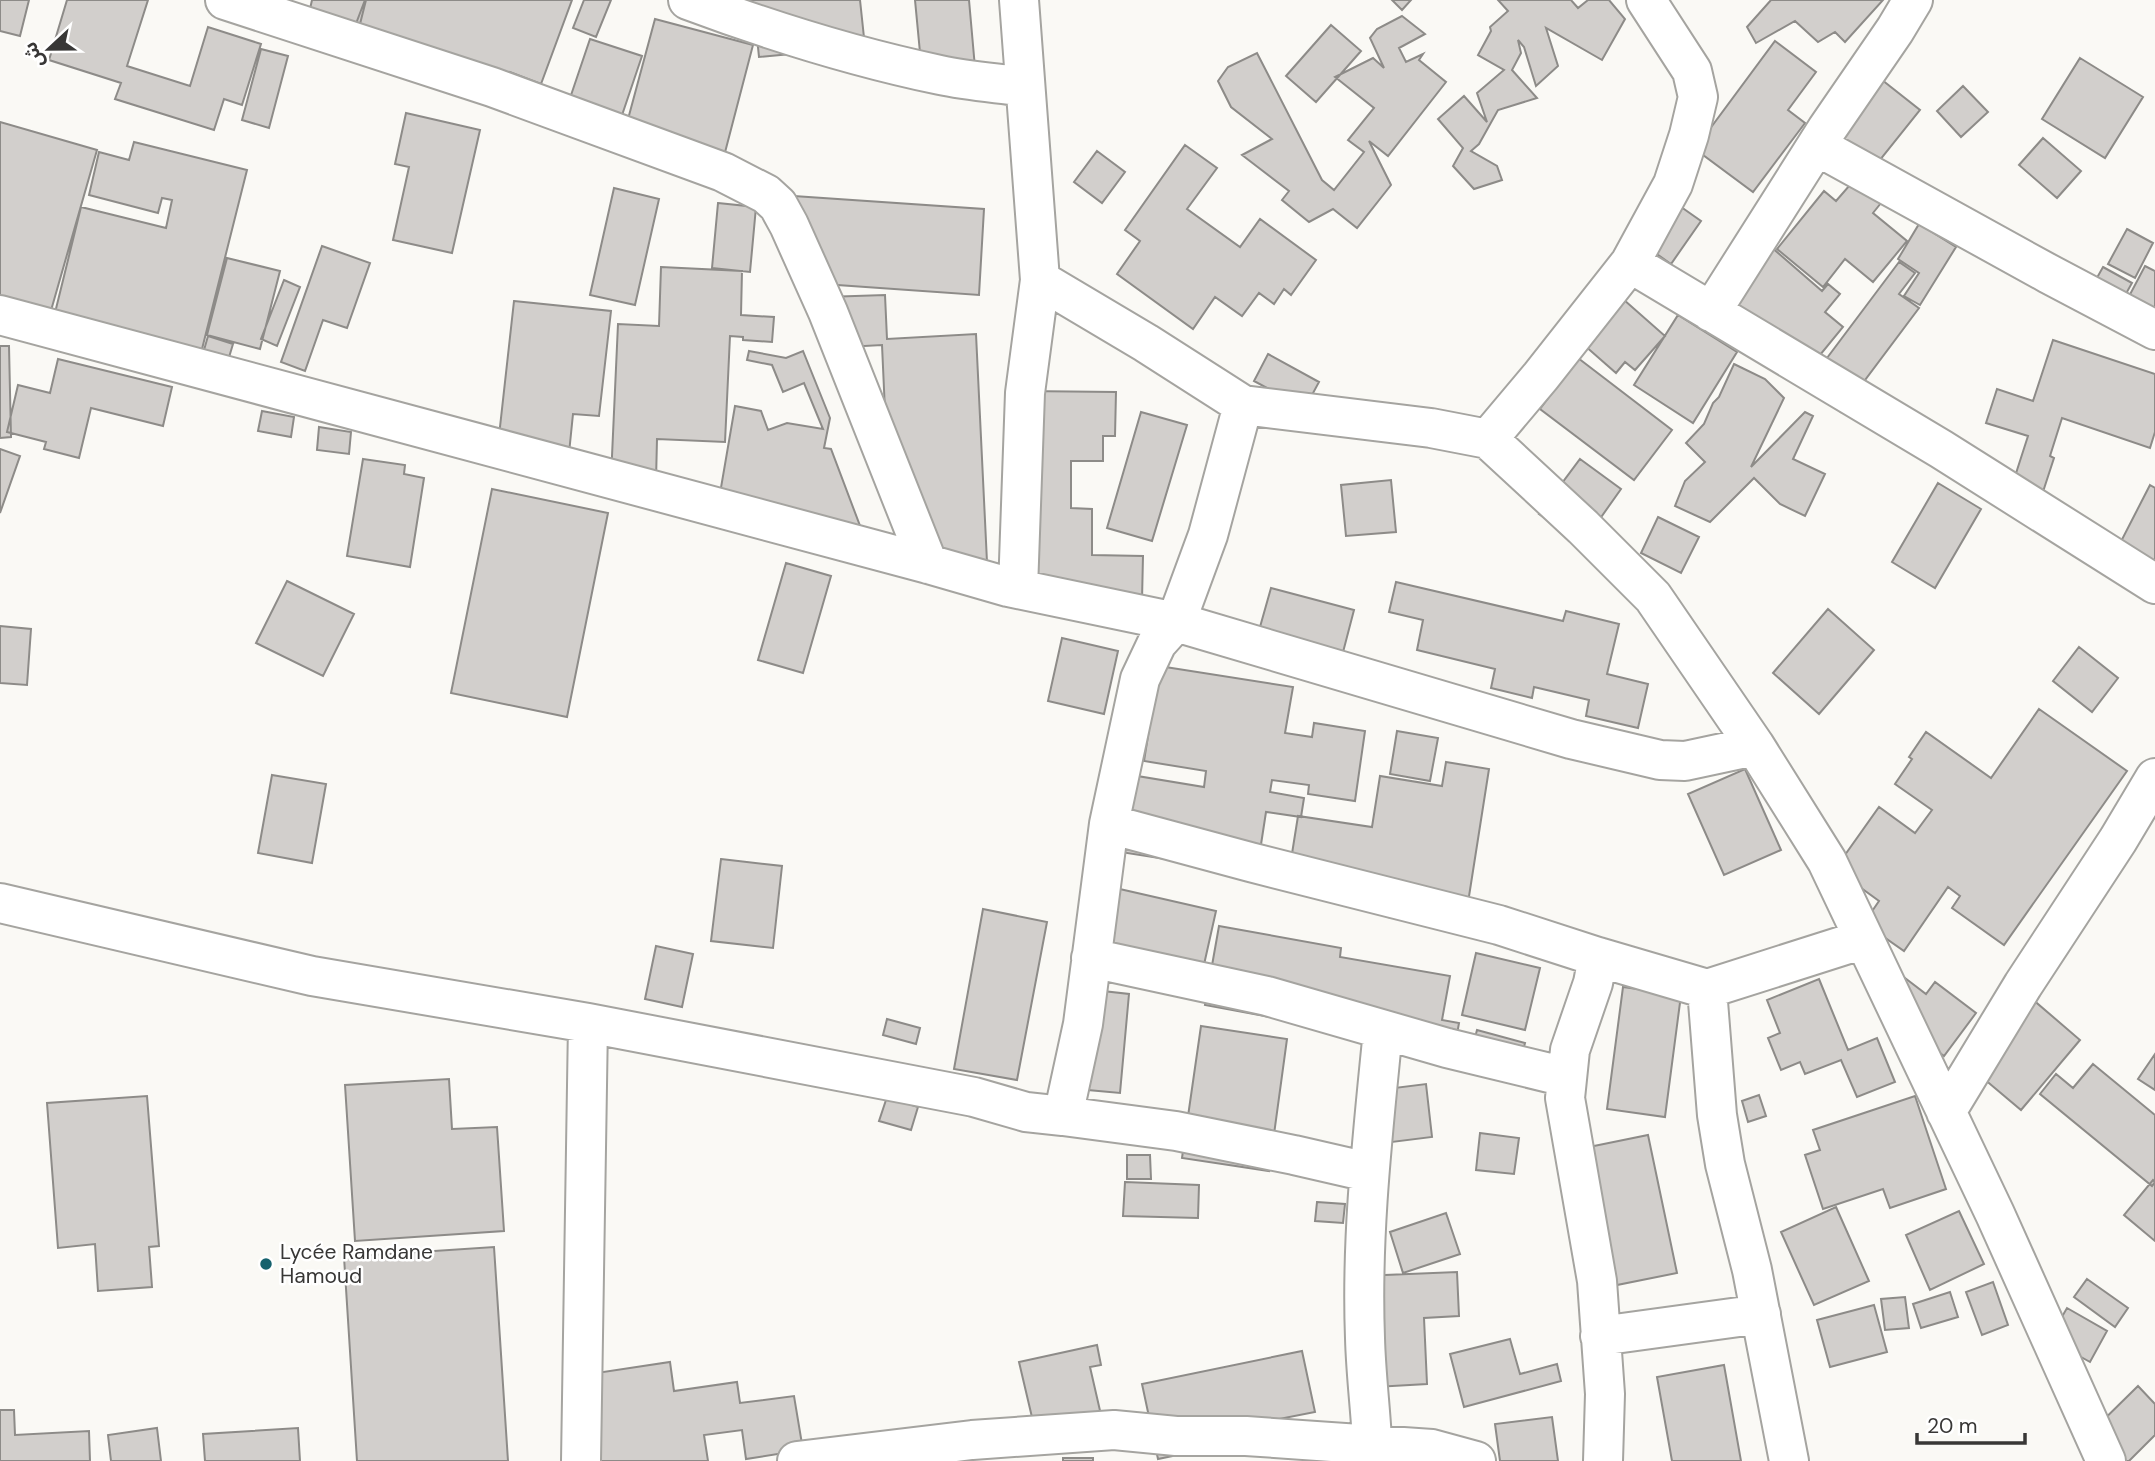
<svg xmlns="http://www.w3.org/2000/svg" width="2155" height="1461" font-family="'DM Sans','Noto Sans Arabic',sans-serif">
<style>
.building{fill:#d2cfcc;stroke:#8d8b88;stroke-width:2}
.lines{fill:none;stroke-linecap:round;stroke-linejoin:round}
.minor-casing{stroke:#a5a4a0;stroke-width:42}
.minor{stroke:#fff;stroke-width:38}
.poi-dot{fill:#15616c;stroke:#fff;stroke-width:2.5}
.labels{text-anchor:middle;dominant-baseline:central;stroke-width:5;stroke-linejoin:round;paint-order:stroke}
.poi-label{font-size:21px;fill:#383736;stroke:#fff;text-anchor:start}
</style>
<rect width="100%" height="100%" fill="#faf9f5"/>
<path class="building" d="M0,0H29L20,36L0,31Z
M67,0H148L127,66L190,86L208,27L261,44L242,105L224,99L214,130L115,99L121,83L49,60Z
M312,0H366L354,48L304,36Z
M365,0H572L541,84L510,72L503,89L354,29Z
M584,0H611L596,37L573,28Z
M705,0H860L865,47L759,57L755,18Z
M915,0H969L976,79L923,84Z
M1392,0H1411L1402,10Z
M1498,0H1571L1578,8L1588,0H1609L1625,19L1602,60L1546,28L1558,66L1536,86L1524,47L1518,40L1521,53L1512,70L1537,98L1498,110L1479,144L1471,151L1497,166L1502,180L1474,189L1453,166L1463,148L1438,119L1464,96L1487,122L1477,93L1504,70L1478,55L1491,31L1490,27L1508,11Z
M1771,0H1883L1845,42L1835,32L1818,42L1795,21L1756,43L1747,27Z
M1402,16L1425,34L1399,48L1406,62L1423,54L1419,60L1446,82L1388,156L1369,141L1391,185L1357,228L1333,209L1309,222L1282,200L1289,191L1242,155L1272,139L1231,107L1218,81L1228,67L1257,53L1322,180L1334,190L1364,152L1348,140L1374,108L1335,77L1373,58L1384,68L1370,38L1377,29Z
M655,19L753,45L723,160L624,134Z
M1331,25L1361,51L1316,102L1286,76Z
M590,39L642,56L619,124L567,107Z
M1775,41L1816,72L1788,110L1805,123L1753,192L1695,149Z
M261,49L288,56L269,128L242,120Z
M2080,58L2143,97L2105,158L2042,119Z
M1877,76L1920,110L1863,181L1885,198L1873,213L1907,241L1873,282L1845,259L1823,287L1777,249L1824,191L1836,201L1850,185L1814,156Z
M1963,86L1988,112L1961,137L1937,111Z
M406,113L480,130L452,253L393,240L409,167L395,164Z
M0,122L97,150L50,314L0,299Z
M2043,138L2081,171L2057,198L2019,165Z
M134,142L247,170L201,353L52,325L81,207L166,228L172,200L162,198L158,213L89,195L99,152L129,160Z
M1185,145L1217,168L1187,209L1240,247L1260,219L1316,260L1291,295L1284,289L1274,304L1259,293L1242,316L1215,297L1193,329L1117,274L1140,241L1125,230Z
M1097,151L1125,172L1102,203L1074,182Z
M614,188L659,199L635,305L590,295Z
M779,195L984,209L979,295L809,283Z
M1674,202L1701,221L1671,264L1644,245Z
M718,203L756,207L750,272L712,268Z
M1919,224L1956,247L1920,305L1904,296L1919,273L1898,259Z
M2127,229L2153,243L2135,278L2108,264Z
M322,246L370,263L347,328L323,320L305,371L281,362Z
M1770,246L1822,291L1828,284L1840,294L1825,312L1843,327L1811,366L1728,296Z
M227,258L280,271L260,349L207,335Z
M1899,262L1915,273L1899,294L1919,308L1841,412L1806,386Z
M2145,266L2155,271V317L2126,302Z
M661,267L742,271L741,315L774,317L772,342L743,340V337L730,336L725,442L657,439L656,481L611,478L618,324L659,326Z
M2103,267L2132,283L2123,299L2094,283Z
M284,280L300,287L277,346L261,339Z
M1615,292L1665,336L1635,370L1625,362L1616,373L1576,338Z
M885,295L887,339L976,334L987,562L908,565L885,411L882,345L828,348L825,297Z
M514,301L611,311L599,416L573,414L568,463L497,454Z
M1678,315L1737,352L1693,423L1634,385Z
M208,336L233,344L227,364L202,357Z
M2053,340L2155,374V432L2150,448L2062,418L2050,456L2054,458L2039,504L2009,495L2028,436L1986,423L1997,389L2033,401Z
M0,346H9L11,437L0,438Z
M749,351L786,358L803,351L830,418L824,448L831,449L865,539L717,511L735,406L761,411L768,430L787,423L823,429L804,383L783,392L772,365L747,360Z
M1268,354L1319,382L1305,408L1254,381Z
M1578,358L1672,430L1634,480L1540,409Z
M58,359L172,387L163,426L91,408L79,458L44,449L46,442L7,432L18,385L50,393Z
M1734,364L1765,379L1784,398L1751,467L1805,412L1813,416L1793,459L1825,474L1805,516L1780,504L1754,478L1710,522L1675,506L1685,481L1705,462L1686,443L1704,424L1713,403L1719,397Z
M1024,391L1116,392L1115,436H1103V461H1071V508L1092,509V555L1143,556L1142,600L1023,599Z
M262,411L294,417L291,437L258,431Z
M1141,412L1187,425L1152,541L1107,528Z
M319,427L351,432L349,454L317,450Z
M0,449L20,456L0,513Z
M363,459L405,465L404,474L424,478L410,567L347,556Z
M1580,459L1621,489L1592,530L1565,532L1539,514Z
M1391,480L1396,532L1346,536L1341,485Z
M1938,483L1981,509L1935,588L1892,562Z
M2150,485L2155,488V576L2114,555Z
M492,489L608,513L567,717L451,693Z
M1658,517L1699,537L1681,573L1641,553Z
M786,563L831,576L803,673L758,660Z
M287,581L354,614L323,676L256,643Z
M1396,582L1563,621L1566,611L1619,624L1607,674L1648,684L1638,728L1586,716L1589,700L1534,687L1532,698L1491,688L1495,669L1417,650L1423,620L1389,612Z
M1271,588L1354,610L1342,656L1258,634Z
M1828,609L1874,650L1819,714L1773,673Z
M0,626L31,629L27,685L0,683Z
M1062,638L1118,651L1104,714L1048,701Z
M2079,647L2118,678L2092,712L2053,681Z
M1159,666L1293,687L1285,733L1312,737L1314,723L1365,731L1355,801L1308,794L1309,785L1272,780L1270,792L1304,798L1301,817L1266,812L1260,851L1172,860L1114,851L1125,774L1204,787L1206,771L1144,761Z
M2039,709L2127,771L2004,945L1952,908L1960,896L1948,887L1904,951L1864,923L1879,901L1835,869L1879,807L1915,833L1932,810L1895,784L1912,759L1909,757L1926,732L1991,778Z
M1397,731L1438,738L1430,781L1390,774Z
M1446,762L1489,769L1467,909L1435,925L1387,917L1392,883L1287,885L1298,816L1372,827L1380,776L1442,786Z
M1745,769L1781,850L1724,875L1688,794Z
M272,775L326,784L312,863L258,853Z
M721,859L782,866L773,948L711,941Z
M1111,887L1216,911L1201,978L1096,955Z
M983,909L1047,922L1017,1080L954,1069Z
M1219,926L1341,948L1340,957L1450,976L1442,1020L1459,1023L1454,1051L1205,1005Z
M656,946L693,954L682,1007L645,999Z
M1476,953L1540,968L1525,1030L1462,1015Z
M1905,978L1926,994L1935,982L1976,1013L1944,1056L1902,1024L1883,1007Z
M1819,979L1848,1050L1877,1038L1895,1082L1857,1097L1841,1060L1805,1074L1800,1062L1781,1070L1768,1038L1780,1033L1767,1000Z
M1623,987L1681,995L1665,1117L1607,1109Z
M1085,989L1129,994L1120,1093L1077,1089Z
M2031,998L2080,1040L2021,1110L1971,1068Z
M887,1019L920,1028L916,1044L883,1035Z
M1201,1026L1287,1039L1269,1171L1182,1158Z
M1477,1030L1525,1043L1519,1066L1471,1053Z
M2155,1054V1090L2138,1079Z
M2093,1064L2155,1115V1182L2152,1186L2040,1094L2056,1074L2073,1088Z
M449,1079L452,1129L497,1127L504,1231L355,1241L345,1085Z
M1426,1084L1432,1137L1376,1144L1370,1091Z
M1759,1095L1766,1116L1748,1122L1742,1101Z
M147,1096L159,1246L149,1247L152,1287L98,1291L95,1244L58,1248L47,1103Z
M1915,1096L1946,1189L1890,1208L1883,1189L1823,1209L1805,1155L1820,1150L1813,1130Z
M887,1097L918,1107L911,1130L879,1121Z
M1480,1133L1519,1138L1514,1174L1476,1170Z
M1648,1135L1677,1273L1617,1285L1602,1217L1584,1148Z
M1127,1155H1150L1151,1179H1127Z
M2153,1180L2155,1182V1241L2124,1215Z
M1125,1182L1199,1185L1198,1218L1123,1216Z
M1317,1202L1345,1204L1343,1223L1315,1221Z
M1836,1207L1869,1281L1814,1305L1781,1232Z
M1959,1211L1984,1264L1930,1290L1906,1235Z
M1446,1213L1460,1254L1403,1273L1390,1232Z
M494,1247L508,1461H357L344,1257Z
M1457,1272L1459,1316L1424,1318L1427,1384L1375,1387L1361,1276Z
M2087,1279L2128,1308L2115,1327L2074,1297Z
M1993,1282L2008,1325L1982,1335L1966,1292Z
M1950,1292L1958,1317L1921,1328L1913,1304Z
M1905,1297L1909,1328L1885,1330L1881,1299Z
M1874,1305L1887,1352L1830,1367L1817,1320Z
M2067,1308L2107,1331L2090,1362L2049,1339Z
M1510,1339L1520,1374L1557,1364L1561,1381L1464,1407L1450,1354Z
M1097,1345L1101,1365L1090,1367L1101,1415L1035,1430L1019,1362Z
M1302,1351L1315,1412L1279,1419L1284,1443H1235L1158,1459L1142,1384Z
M670,1362L674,1391L737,1382L740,1403L794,1396L803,1450L746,1459L742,1430L704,1435L708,1461H577L583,1375Z
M1724,1365L1741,1461H1672L1657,1377Z
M2138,1386L2155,1404V1435L2129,1461H2099L2081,1442Z
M0,1410H14L15,1435L89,1431L90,1461H0Z
M1552,1417L1558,1461H1500L1495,1424Z
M157,1428L161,1461H111L108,1435Z
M298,1428L300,1461H205L203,1434Z
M1063,1458H1093V1461H1063Z"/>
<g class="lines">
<g class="minor-casing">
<path id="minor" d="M225,0L492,87L723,172L766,194L778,205L789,225L828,312L928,564
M688,0C771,31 854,57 940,75C968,81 997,83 1025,87
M1019,0L1040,280L1146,343L1243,405L1431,428L1488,439L1583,527L1653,597L1755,746L1827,861L1995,1214L2106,1461
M1817,146L2049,274L2155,330
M1630,263L1941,449L2155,584
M1711,312L1827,129L1895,30L1913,0
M0,315L928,564L1008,587L1176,622L1571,739L1660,760L1685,761L1755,746
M1488,439L1541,376L1630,263L1673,184L1689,135L1698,97L1692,71L1646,0
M1018,589L1025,393L1040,280
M1109,824L1250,862L1499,925L1598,957L1707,989L1864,939
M0,903L312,976L588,1023L974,1097L1026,1112L1063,1116L1083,1024L1109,824L1140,679L1157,643L1176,622L1208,535L1243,405
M1598,957L1593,983L1570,1050L1565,1098L1597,1281L1605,1394L1603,1461
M1091,958L1267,996L1447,1048L1566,1077
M1707,989L1717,1115L1725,1164L1752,1270L1789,1461
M1946,1112L2023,985L2118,840L2155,778
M1063,1116L1176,1131L1294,1155L1368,1172
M1600,1336L1761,1314
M581,1461L588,1023
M797,1461L972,1440L1114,1430L1176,1436H1246L1432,1449L1476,1461
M1373,1461C1372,1420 1366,1379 1365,1338C1361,1235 1373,1132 1383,1030"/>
</g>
<use href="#minor" class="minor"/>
</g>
<circle class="poi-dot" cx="266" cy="1264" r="7"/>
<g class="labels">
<g class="poi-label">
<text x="280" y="1252">Lycée Ramdane<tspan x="280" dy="24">Hamoud</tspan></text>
</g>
</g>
<g transform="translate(49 49) rotate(248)" stroke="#ffffff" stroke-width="5" paint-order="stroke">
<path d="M0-5L12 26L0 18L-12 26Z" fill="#383736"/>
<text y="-10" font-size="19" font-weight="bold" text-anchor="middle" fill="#383736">ش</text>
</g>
<path d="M1917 1433v10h108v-10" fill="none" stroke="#383736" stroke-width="3.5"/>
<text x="1927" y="1433" font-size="21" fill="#383736" stroke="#ffffff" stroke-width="5" paint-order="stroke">20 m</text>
</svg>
